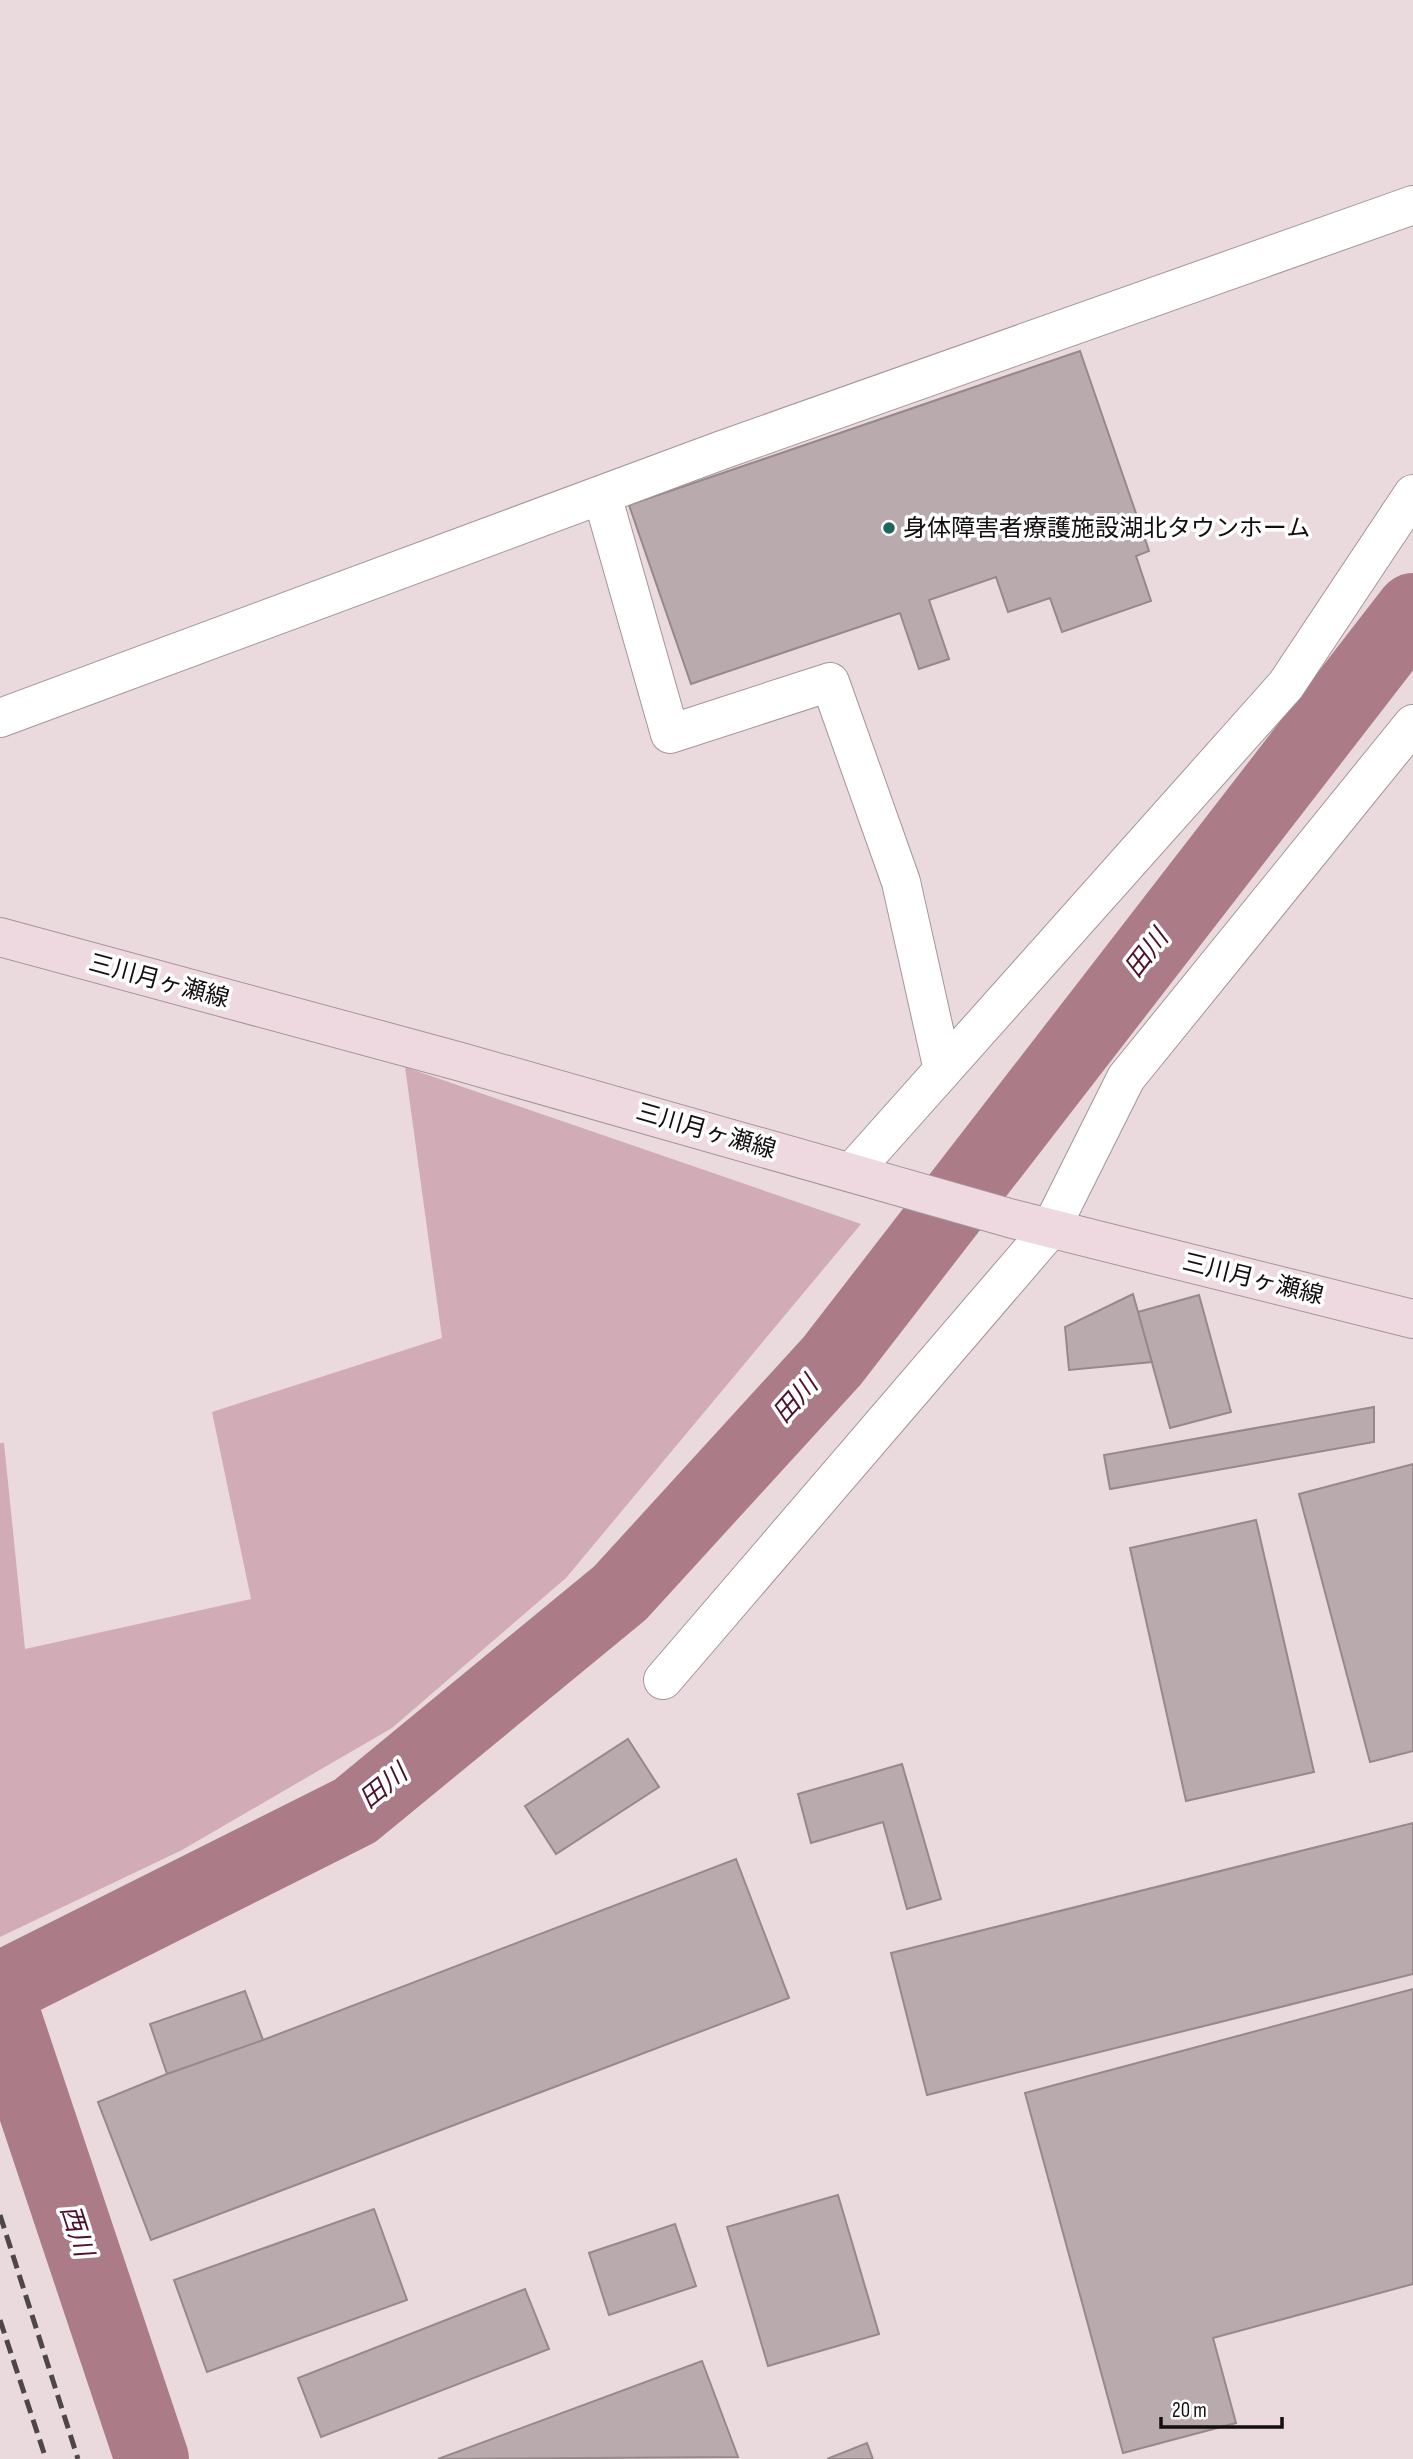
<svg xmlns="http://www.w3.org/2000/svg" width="1413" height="2459" font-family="'Sofia Sans Condensed','Noto Sans JP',sans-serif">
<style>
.green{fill:#d1acb6}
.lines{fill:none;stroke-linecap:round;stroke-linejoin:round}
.river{stroke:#ab7b88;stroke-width:74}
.building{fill:#b9aaae;stroke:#97888c;stroke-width:2}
.street-casing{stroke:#a39598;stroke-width:40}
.secondary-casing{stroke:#a39598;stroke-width:40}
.street{stroke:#fff;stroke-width:38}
.secondary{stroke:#efd9e0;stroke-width:38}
.rail{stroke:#4e4647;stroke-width:5;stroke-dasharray:14 7;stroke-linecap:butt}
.poi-dot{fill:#1e665b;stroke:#fff;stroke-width:2.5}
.labels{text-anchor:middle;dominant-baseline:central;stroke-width:7;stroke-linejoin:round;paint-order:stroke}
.poi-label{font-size:24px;fill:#130e0f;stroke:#fff;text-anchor:start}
.street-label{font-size:24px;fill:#130e0f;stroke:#fff}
.water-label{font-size:26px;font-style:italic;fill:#4d1129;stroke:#fff}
</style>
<rect width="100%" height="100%" fill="#eadade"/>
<path class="green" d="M405,1067L861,1224L566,1578L392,1728L182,1850L0,1937V1443H4L25,1649L251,1599L212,1412L442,1338Z"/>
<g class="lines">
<path class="river" d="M0,1989L355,1811L620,1593L832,1361L1413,610
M0,2004L152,2459"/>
</g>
<path class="building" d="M1080,351L1149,551L1136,556L1151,601L1062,632L1050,598L1008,612L996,577L929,600L949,659L919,669L900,613L691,684L629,505Z
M1133,1294L1152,1362L1069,1370L1065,1327Z
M1199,1295L1231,1412L1170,1428L1138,1312Z
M1374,1407V1442L1110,1489L1104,1455Z
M1413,1464V1751L1370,1762L1299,1494Z
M1256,1520L1314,1772L1186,1801L1130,1548Z
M628,1739L659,1787L556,1854L525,1806Z
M902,1764L941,1899L907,1909L883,1822L811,1843L798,1794Z
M1413,1823V1974L927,2095L891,1953Z
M736,1859L789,1998L151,2240L98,2102L167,2074L263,2040Z
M1413,1989V2284L1213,2338L1236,2423L1123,2453L1025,2093Z
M245,1991L263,2040L167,2074L150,2024Z
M838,2195L879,2334L768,2366L727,2227Z
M374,2209L407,2300L207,2372L174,2280Z
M675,2224L696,2286L609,2315L589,2253Z
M525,2289L549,2349L321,2437L298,2378Z
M702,2361L738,2457L438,2459Z
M867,2443L873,2459H827Z"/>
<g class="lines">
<g class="street-casing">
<path id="street" d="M602,495L670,734L830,682L901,882L943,1070
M0,718L722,450L1413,205
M852,1172L1286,685L1413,494
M663,1680L1051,1228L1126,1078L1413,724"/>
</g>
<g class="secondary-casing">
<path id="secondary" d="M0,937L461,1062L1013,1219L1413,1319"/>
</g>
<use href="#street" class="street"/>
<use href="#secondary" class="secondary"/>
<path class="rail" d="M0,2215L78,2459
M0,2320L46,2459"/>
</g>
<circle class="poi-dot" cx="889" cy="528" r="7"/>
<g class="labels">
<g class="poi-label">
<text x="903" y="528">身体障害者療護施設湖北タウンホーム</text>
</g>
<g class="street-label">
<text transform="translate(159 981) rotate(15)">三川月ヶ瀬線</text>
<text transform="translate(706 1131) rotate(16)">三川月ヶ瀬線</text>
<text transform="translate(1253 1279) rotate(14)">三川月ヶ瀬線</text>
</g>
<g class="water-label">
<text transform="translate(1147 954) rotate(-52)">田川</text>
<text transform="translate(796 1400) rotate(-48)">田川</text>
<text transform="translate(384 1787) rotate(-39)">田川</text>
<text transform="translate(76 2231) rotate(72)">西川</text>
</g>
</g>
<path d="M1161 2417v10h121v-10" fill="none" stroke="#130e0f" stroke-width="3.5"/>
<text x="1172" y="2417" font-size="21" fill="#130e0f" stroke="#ffffff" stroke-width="5" paint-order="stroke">20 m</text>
</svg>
